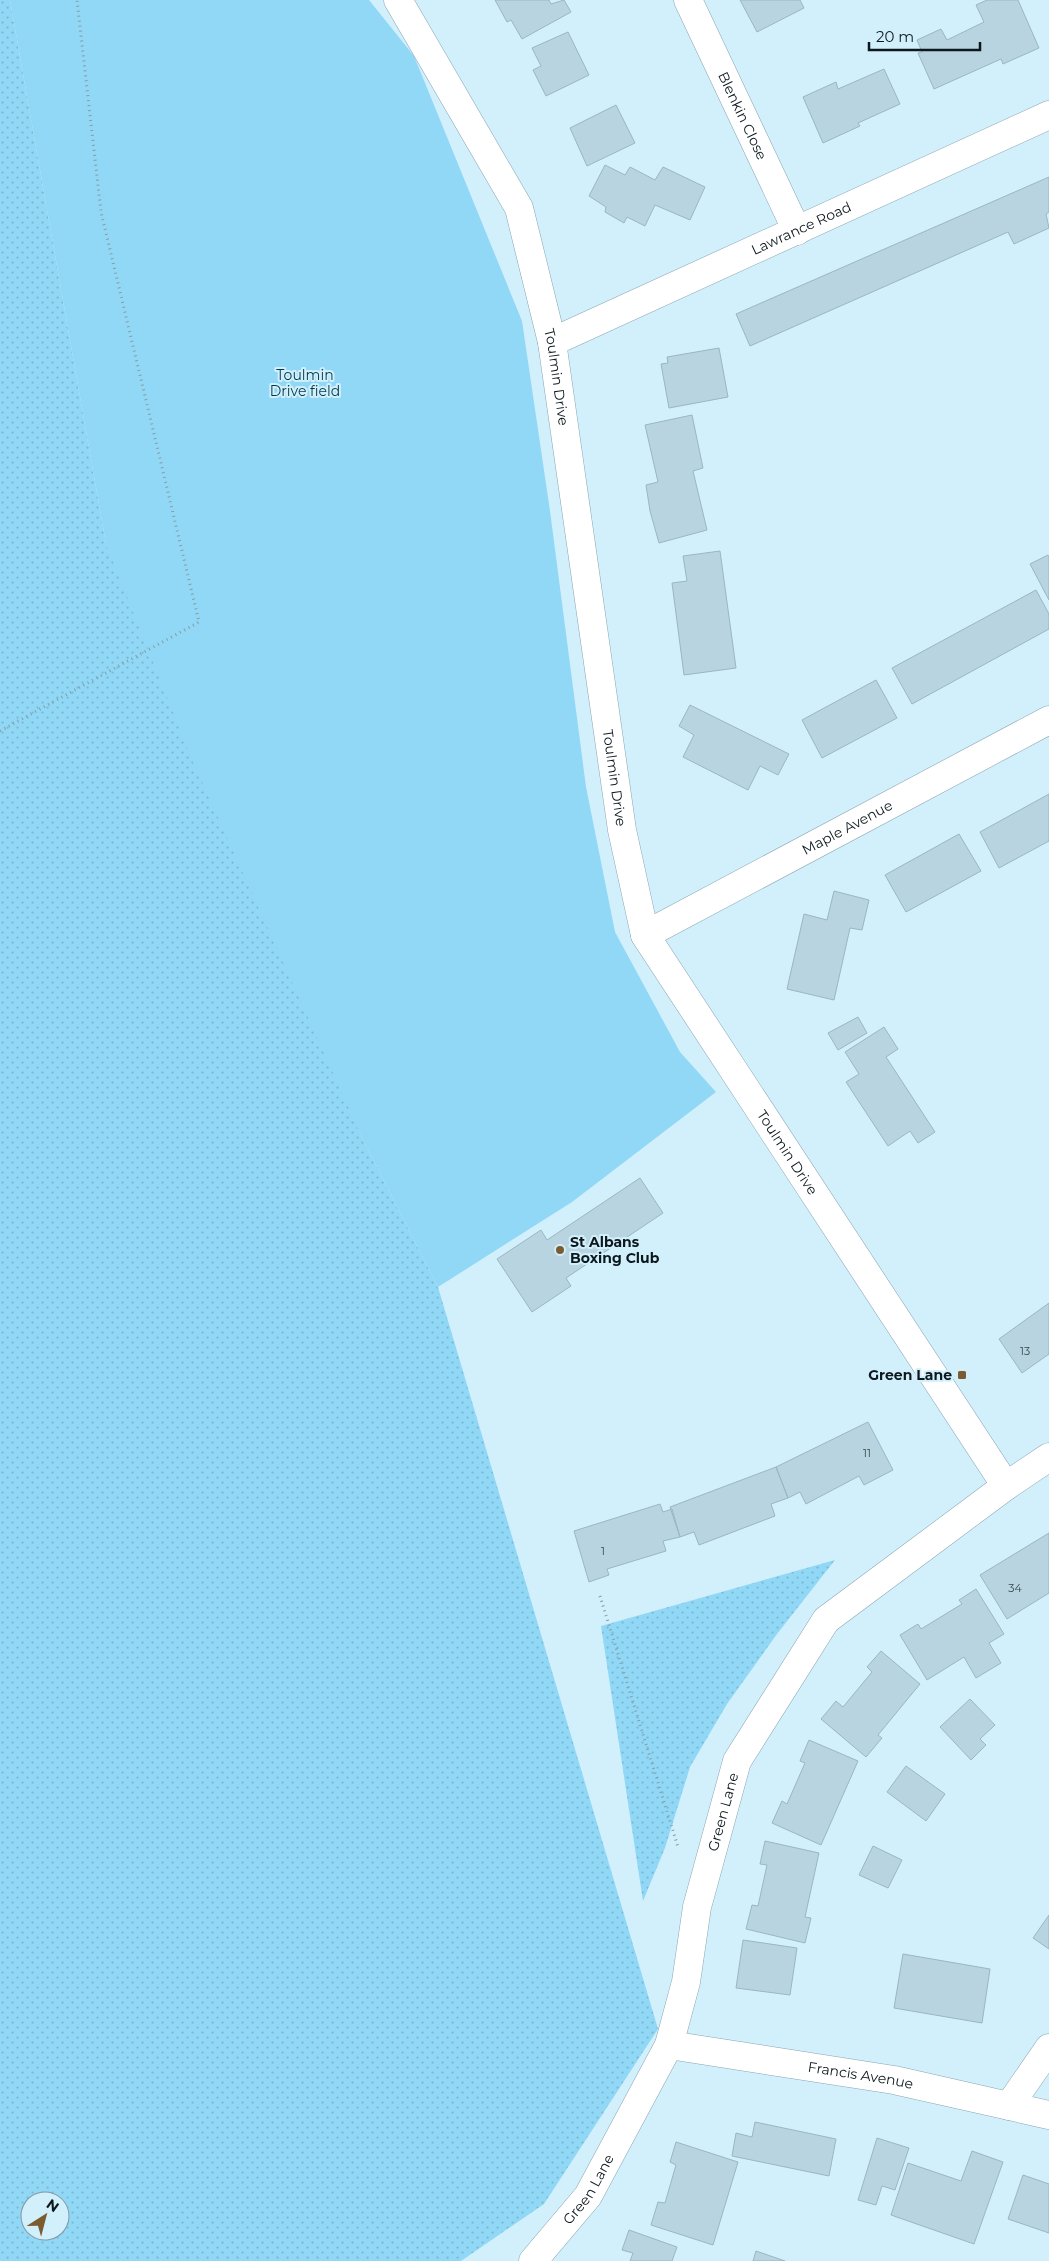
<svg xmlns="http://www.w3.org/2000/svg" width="1049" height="2261" font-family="Montserrat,sans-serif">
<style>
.grass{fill:url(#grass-dots);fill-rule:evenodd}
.green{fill:#90d8f6}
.building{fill:#b7d4e0;stroke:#9ab6c3}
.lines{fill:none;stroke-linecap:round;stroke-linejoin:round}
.minor-casing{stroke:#89a5b1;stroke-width:29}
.path{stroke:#869ca5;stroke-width:3;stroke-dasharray:1 4;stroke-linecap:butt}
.minor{stroke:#fff;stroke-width:28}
.poi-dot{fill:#7a5c30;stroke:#d2effc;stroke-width:2}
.labels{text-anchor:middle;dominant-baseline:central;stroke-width:4;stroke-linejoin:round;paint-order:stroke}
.number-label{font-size:11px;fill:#38474d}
.street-label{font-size:14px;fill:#0d181c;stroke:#d2effc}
.park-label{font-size:14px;fill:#00394b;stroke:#d2effc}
.poi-label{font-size:14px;font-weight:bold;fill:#0d181c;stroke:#d2effc;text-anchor:start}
</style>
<defs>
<pattern id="grass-dots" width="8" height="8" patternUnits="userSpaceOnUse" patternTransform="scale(1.25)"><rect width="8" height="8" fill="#90d8f6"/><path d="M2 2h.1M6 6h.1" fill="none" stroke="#7bb9d2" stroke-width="1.8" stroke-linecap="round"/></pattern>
</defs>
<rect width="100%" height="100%" fill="#d2effc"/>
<path class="grass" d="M0,0H10L106,544L364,1142L438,1287L658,2029L544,2204L461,2261H0ZM30,2201H60V2231H30Z
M835,1560L777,1634L727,1704L690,1767L665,1848L643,1901L601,1626Z"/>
<path class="green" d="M10,0H369L414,56L522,321L550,511L586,787L615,932L680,1052L716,1092L572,1202L438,1287L364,1142L192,760L106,544Z"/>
<path class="building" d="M495,0H549L551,4L564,0L571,12L522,39L511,20L507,22Z
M740,0H800L804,8L757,32Z
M987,0H1018L1039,48L1003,64L1001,59L934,89L918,53L922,52L917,40L941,29L947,40L984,22L976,5Z
M568,32L589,75L546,96L533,70L541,66L532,48Z
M884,69L900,104L858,123L860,126L823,143L803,97L836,82L838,89Z
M616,105L635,143L587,166L570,128Z
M605,165L625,175L630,167L655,180L663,167L705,187L690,220L655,205L645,226L627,217L624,223L605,212L606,207L589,196Z
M1049,177V212L1046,214L1049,228L1014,244L1008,232L750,346L736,314Z
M719,348L728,397L669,408L661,364L668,363L667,357Z
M692,415L703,468L693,471L707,530L659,543L650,511L646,485L658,482L645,425Z
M720,551L736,668L684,675L672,583L687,581L683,556Z
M1048,555L1049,557V600L1030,564Z
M1036,590L1049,614V629L912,704L892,668Z
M876,680L897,718L822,758L802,720Z
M690,705L789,754L778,775L760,766L748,790L683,757L694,735L679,726Z
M1049,794V841L999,868L980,832Z
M959,834L981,871L906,912L885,875Z
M834,891L869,900L862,930L850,928L834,1000L787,989L804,914L827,920Z
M858,1017L867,1033L838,1050L828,1033Z
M884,1027L898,1049L886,1057L935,1132L918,1143L910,1131L888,1146L846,1082L859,1074L845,1052Z
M640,1178L663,1213L566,1278L571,1286L532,1312L497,1259L541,1230L547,1240Z
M1049,1303V1354L1022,1373L999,1339Z
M868,1422L893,1470L864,1485L859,1476L806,1504L800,1492L788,1498L776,1467Z
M776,1467L788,1498L771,1504L775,1516L699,1545L694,1532L680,1537L670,1507Z
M660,1504L663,1512L672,1509L680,1537L663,1541L666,1551L607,1569L609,1575L589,1582L574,1531Z
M1049,1533V1593L1007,1619L980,1575Z
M976,1589L1004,1634L989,1643L1001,1663L976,1678L964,1657L927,1680L900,1635L918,1624L921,1629L962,1604L959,1600Z
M881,1651L920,1684L878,1735L882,1738L866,1757L821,1719L836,1701L843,1707L872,1672L867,1667Z
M970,1699L995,1725L980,1739L986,1745L971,1760L940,1727Z
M809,1740L858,1761L821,1845L772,1823L782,1801L787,1804L805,1763L800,1761Z
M906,1766L945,1794L926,1821L887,1792Z
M765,1841L819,1853L805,1917L811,1918L805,1943L746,1929L752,1905L758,1906L767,1865L760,1864Z
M873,1846L902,1860L888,1888L859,1875Z
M1049,1915V1949L1033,1938Z
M743,1940L797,1948L790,1995L736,1988Z
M903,1954L990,1969L982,2023L894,2008Z
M755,2122L836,2139L829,2176L732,2156L736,2133L752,2137Z
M877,2138L909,2148L895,2190L882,2186L876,2205L858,2200Z
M676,2142L738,2162L713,2245L651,2225L658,2202L665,2203L676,2165L670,2162Z
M972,2151L1003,2162L974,2244L891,2215L908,2163L961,2181Z
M1023,2175L1049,2184V2233L1008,2219Z
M629,2230L677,2247L672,2261H630L633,2253L622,2250Z
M756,2251L785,2261H753Z"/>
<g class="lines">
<g class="minor-casing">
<g id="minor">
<path id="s1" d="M398,0L519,208L552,342L622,830L645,935L1006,1486"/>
<path id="s2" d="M688,0L797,231"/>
<path id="s3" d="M552,342L1049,115"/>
<path id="s4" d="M645,935L1049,720"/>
<path id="s5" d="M669,2045L894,2080L1049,2115"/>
<path d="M1009,2106L1049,2048"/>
<path id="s6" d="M533,2261L588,2196L669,2045L686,1982L697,1907L737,1761L826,1620L1006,1486L1049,1457"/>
</g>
</g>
<path class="path" d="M0,731L199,622L101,212L77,0
M600,1596L678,1847"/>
<use href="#minor" class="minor"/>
</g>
<g class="poi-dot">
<circle cx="560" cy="1250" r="5"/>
<rect x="957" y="1370" width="10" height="10" rx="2.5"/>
</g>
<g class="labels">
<g class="number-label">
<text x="1025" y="1351">13</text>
<text x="867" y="1453">11</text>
<text x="603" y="1551">1</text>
<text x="1015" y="1588">34</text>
</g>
<g class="street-label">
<text stroke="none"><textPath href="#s2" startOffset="128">Blenkin Close</textPath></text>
<text stroke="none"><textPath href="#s3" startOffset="274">Lawrance Road</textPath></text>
<text stroke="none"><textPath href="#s1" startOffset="414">Toulmin Drive</textPath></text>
<text stroke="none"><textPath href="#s1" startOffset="819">Toulmin Drive</textPath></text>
<text stroke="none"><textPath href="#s4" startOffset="229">Maple Avenue</textPath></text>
<text stroke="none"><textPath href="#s1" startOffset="1239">Toulmin Drive</textPath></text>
<text stroke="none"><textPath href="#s6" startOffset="496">Green Lane</textPath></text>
<text stroke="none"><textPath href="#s5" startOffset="194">Francis Avenue</textPath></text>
<text stroke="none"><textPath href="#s6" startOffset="91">Green Lane</textPath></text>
</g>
<g class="park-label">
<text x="305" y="375">Toulmin<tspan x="305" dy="16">Drive field</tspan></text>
</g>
<g class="poi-label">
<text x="570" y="1242">St Albans<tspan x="570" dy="16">Boxing Club</tspan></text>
<text x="952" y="1375" text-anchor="end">Green Lane</text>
</g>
</g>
<g transform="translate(45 2216) rotate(36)"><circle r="24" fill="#d2effc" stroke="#8399a2"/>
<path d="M0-4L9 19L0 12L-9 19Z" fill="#7a5c30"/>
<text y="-8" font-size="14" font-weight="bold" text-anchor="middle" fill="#0d181c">N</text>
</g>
<path d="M869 42v8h111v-8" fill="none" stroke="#0d181c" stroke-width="2.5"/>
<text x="876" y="42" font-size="15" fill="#0d181c" stroke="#d2effc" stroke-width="4" paint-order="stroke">20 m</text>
</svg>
